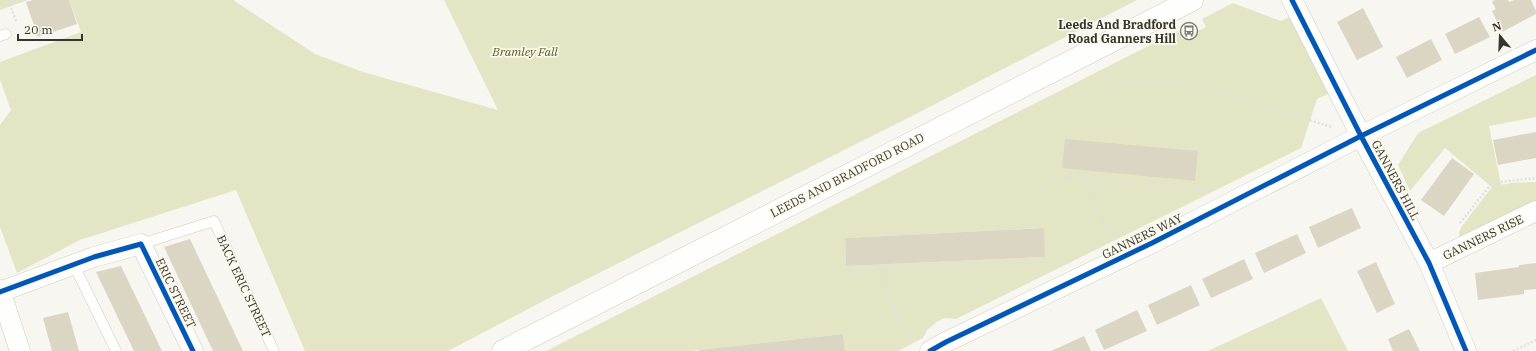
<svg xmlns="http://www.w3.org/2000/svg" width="1536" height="351" font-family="'IBM Plex Serif',serif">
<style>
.green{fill:#e4e5c5;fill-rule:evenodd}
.building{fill:#dbd6c3}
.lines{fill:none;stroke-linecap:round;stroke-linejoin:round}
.service-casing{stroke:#cdccc7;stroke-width:11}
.minor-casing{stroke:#cdccc7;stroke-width:21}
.secondary-casing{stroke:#cdccc7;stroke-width:23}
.path{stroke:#e0e0de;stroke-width:2.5;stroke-dasharray:2 2;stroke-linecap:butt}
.service{stroke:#fefefd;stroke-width:10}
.minor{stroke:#fefefd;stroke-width:20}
.secondary{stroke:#fefefd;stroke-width:22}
.cycleway-casing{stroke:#fbf8ec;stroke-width:8}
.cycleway{stroke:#0057b8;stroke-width:5}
.labels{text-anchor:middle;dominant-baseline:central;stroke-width:3.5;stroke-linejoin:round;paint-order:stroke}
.poi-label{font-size:12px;font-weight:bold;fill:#363530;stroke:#fbf8ec;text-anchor:end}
.park-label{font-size:12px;font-style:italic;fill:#5a5b1e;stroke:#fbf8ec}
.street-label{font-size:12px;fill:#363530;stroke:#fbf8ec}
</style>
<rect width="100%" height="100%" fill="#f8f6f0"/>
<path class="green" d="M0,0H28L0,10Z
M69,0H233L315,54L363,72L498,110L444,0H1137L912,116L551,297L448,351H305L236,190L80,240L17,273L0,227V125L11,110L0,80V62L81,32Z
M1233,3L1281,21L1292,16L1330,93L1317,99L1301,148L956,319L945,318L938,321L927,330L923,338L898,351H845L843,334L690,351H546L1178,31L1182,39L1206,27L1202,19ZM1043,228L1045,257L846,266L845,238Z
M1536,75V117L1489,126L1501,185L1512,183L1536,182V201L1459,237V232L1462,226L1492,187L1445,148L1410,191L1398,165L1418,133Z
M1321,298L1348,351H1208Z"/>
<path class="building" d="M33,0H69L77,24L38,37L26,2Z
M1495,0H1508L1509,2L1514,0H1531L1536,11V14L1502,32L1492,11L1496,9L1492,2Z
M1363,8L1383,47L1357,60L1337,22Z
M1479,17L1490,37L1455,54L1445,34Z
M1431,39L1442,60L1407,78L1396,57Z
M1536,132V158L1498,165L1493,140Z
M1065,139L1198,151L1195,181L1062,168Z
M1452,158L1474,174L1444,216L1421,200Z
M1352,208L1361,228L1318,248L1309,227Z
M1044,228L1045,257L846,266L845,238Z
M1297,234L1306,253L1264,273L1255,253Z
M190,239L243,351H213L164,247Z
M1244,259L1253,279L1211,298L1202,279Z
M1376,262L1395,304L1377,313L1357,271Z
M1536,263V289L1524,290V294L1478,300L1475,273L1519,267V265Z
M121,266L162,351H134L96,272Z
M1191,285L1200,305L1157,325L1148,305Z
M1137,310L1147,331L1104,350L1095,330Z
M68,312L79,351H52L43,318Z
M1409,329L1420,351H1393L1388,339Z
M843,334L845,351H699V350Z
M1084,336L1091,351H1051Z"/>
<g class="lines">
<g class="service-casing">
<path id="service" d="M0,36L6,34
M141,244L214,221L274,351
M74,265L116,351"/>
</g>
<g class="minor-casing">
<path id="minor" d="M1292,0L1361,136L1429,263L1466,351
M1429,263L1536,211
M0,290L20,351
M0,292L94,257L141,244L193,351
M930,351L946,342L1152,243L1361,136L1536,50"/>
</g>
<g class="secondary-casing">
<path id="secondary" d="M503,351L1192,0"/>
</g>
<path class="path" d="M16,21L9,2L16,0
M1098,72L1121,83H1171L1219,90L1256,104L1332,127
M1054,176L1090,180
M1460,223L1492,183L1536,178
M1112,239L1091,198L1090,180L1208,190
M848,273L884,269
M912,341L884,291V269L1065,262
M1513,351L1536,340"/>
<use href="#service" class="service"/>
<use href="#minor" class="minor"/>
<use href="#secondary" class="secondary"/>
<g class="cycleway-casing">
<path id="cycleway" d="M1292,0L1361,136L1429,263L1466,351
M0,292L94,257L141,244L193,351
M930,351L946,342L1152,243L1361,136L1536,50"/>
</g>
<use href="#cycleway" class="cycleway"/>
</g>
<defs>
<g id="bus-ring" transform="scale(0.9)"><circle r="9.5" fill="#fbf8ec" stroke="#7a7973" stroke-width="1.5"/><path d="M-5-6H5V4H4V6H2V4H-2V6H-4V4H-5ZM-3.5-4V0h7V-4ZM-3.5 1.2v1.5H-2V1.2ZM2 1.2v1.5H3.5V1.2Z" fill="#7a7973"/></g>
</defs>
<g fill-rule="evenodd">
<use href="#bus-ring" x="1189" y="31"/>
</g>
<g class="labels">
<g class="poi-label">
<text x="1176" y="24">Leeds And Bradford<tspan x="1176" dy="14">Road Ganners Hill</tspan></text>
</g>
<g class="park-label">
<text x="525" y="51">Bramley Fall</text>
</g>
<g class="street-label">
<text transform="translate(847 175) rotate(-27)">LEEDS AND BRADFORD ROAD</text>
<text transform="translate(1396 180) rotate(62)">GANNERS HILL</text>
<text transform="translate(1142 236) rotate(-26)">GANNERS WAY</text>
<text transform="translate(1483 237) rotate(-26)">GANNERS RISE</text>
<text transform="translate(244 286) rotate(65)">BACK ERIC STREET</text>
<text transform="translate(176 293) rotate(64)">ERIC STREET</text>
</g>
</g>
<g transform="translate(1500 36) rotate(341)" stroke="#fbf8ec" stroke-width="3" paint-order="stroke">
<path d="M0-3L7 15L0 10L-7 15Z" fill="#363530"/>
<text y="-6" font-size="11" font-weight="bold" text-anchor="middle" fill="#363530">N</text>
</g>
<path d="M18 34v6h64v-6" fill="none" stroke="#363530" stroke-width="2"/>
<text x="24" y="34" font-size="12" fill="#363530" stroke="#fbf8ec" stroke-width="3" paint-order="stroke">20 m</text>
</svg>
